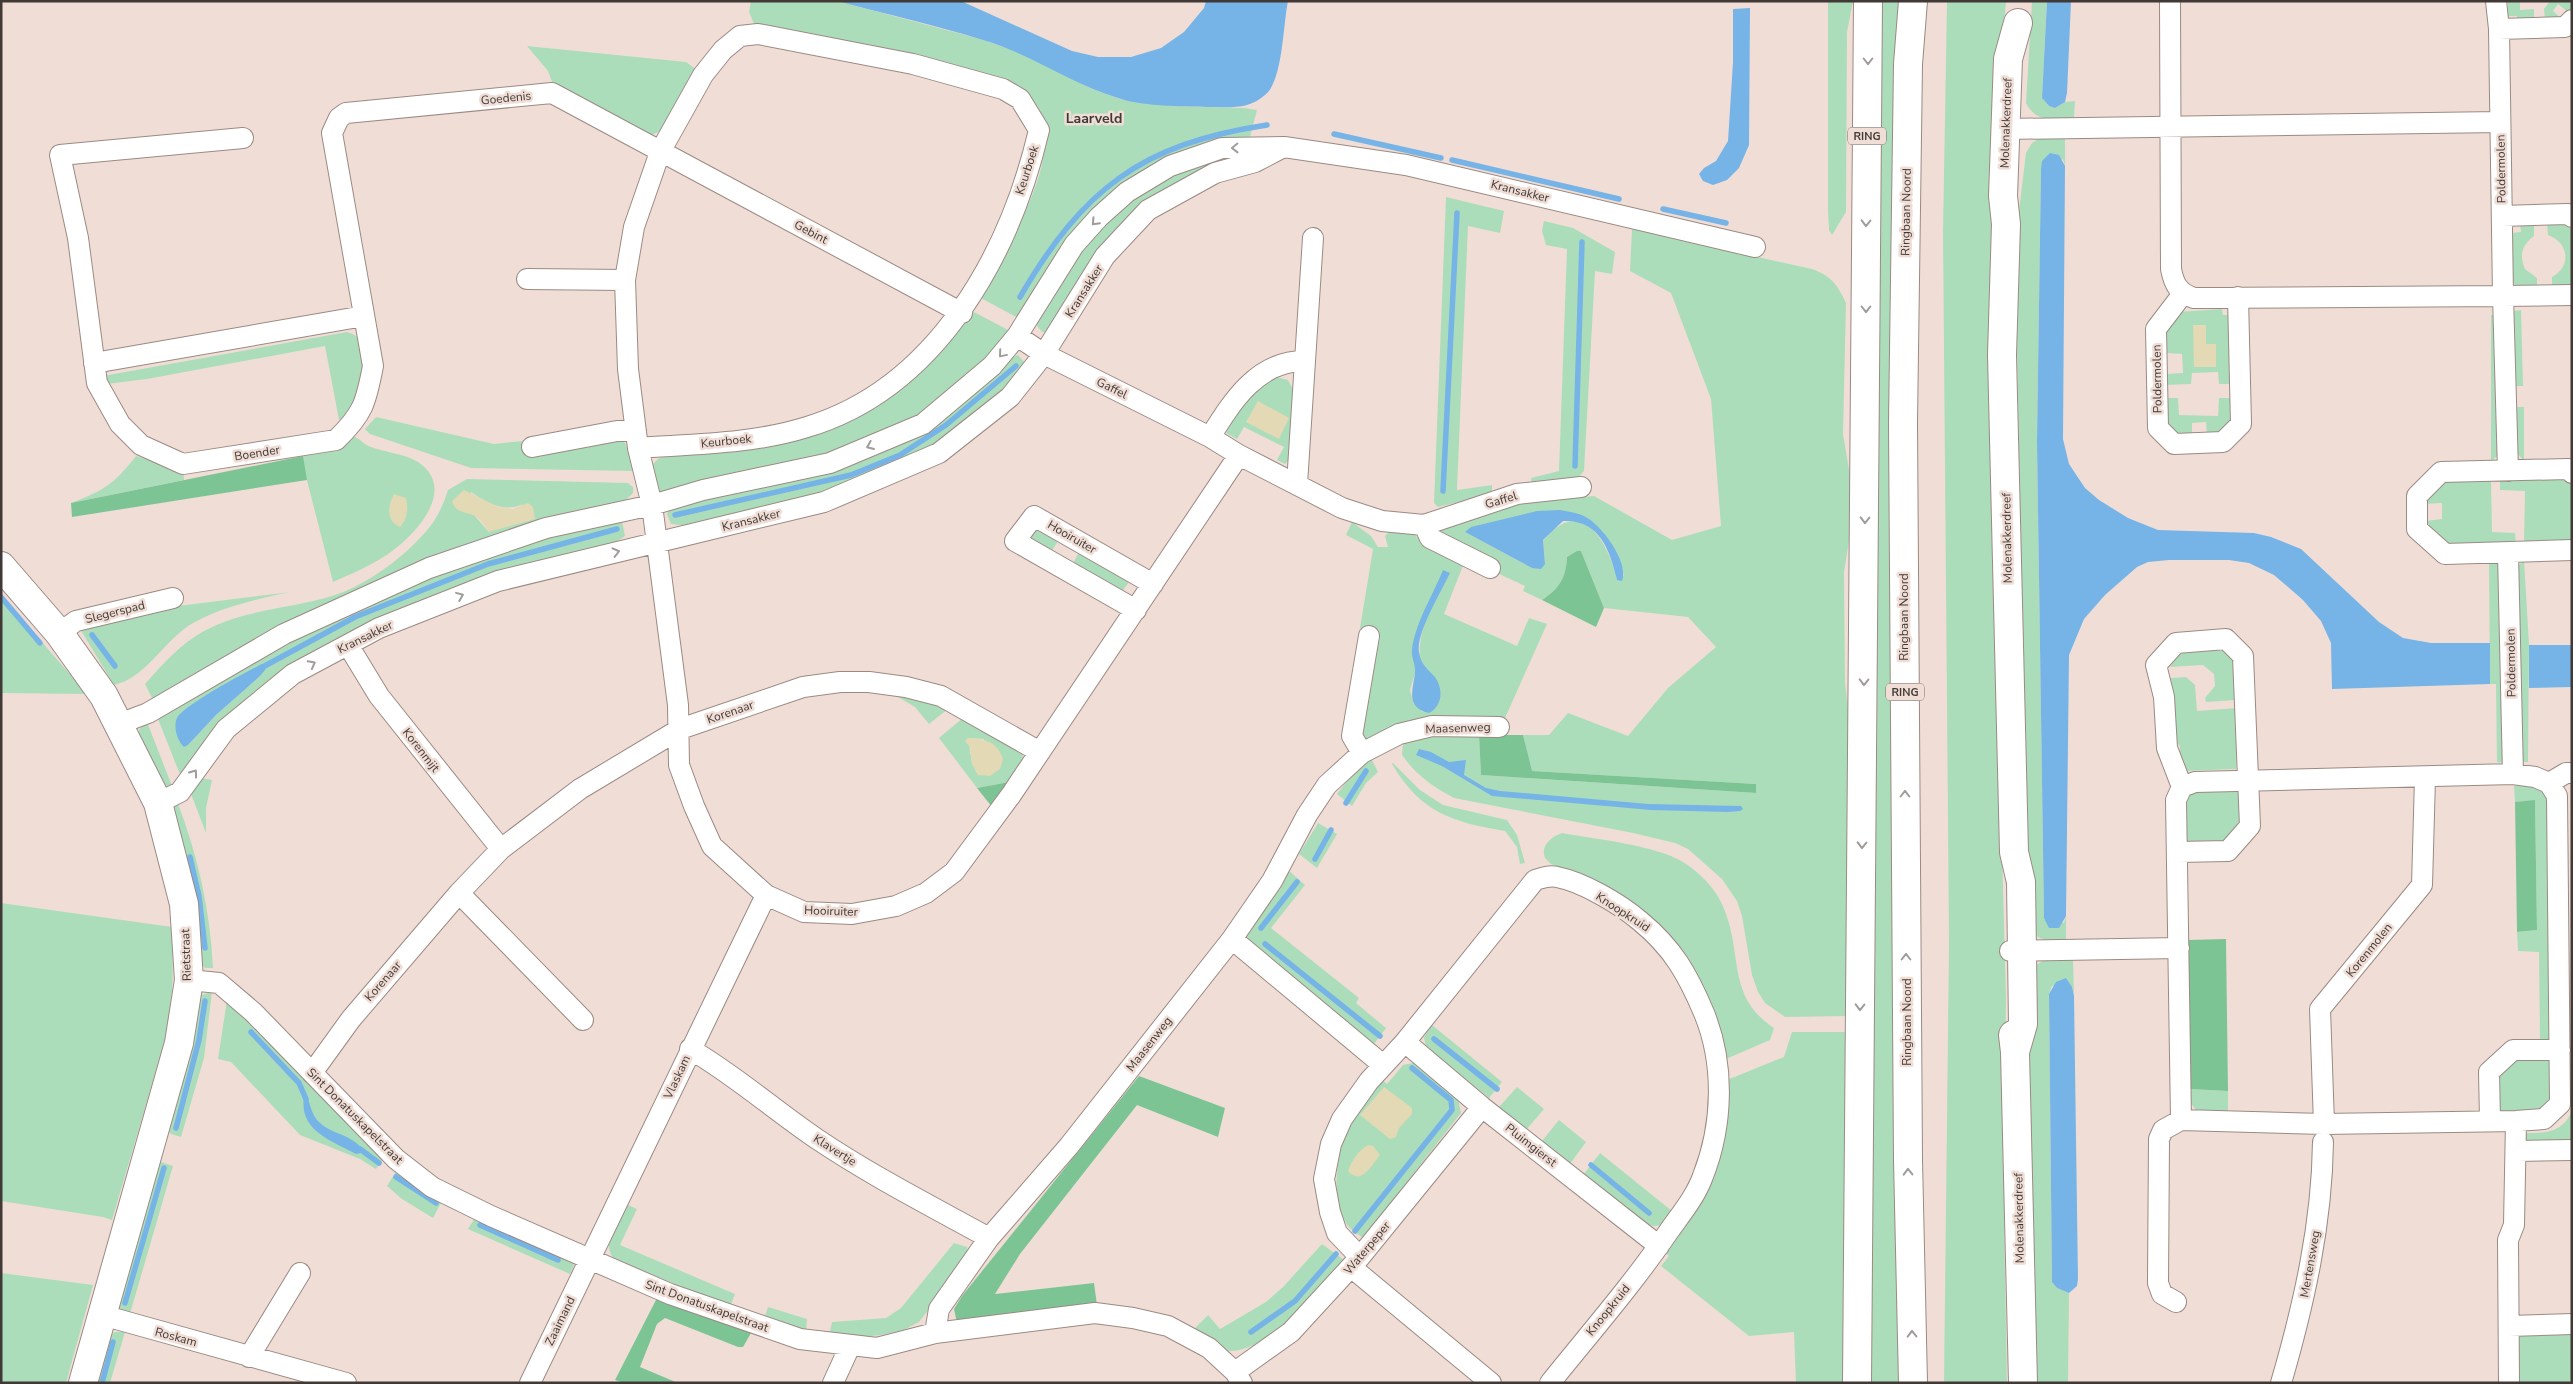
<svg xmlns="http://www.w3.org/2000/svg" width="2573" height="1384" font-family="'Nunito Sans',sans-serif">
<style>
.green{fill:#acddbb;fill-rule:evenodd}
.forest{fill:#7dc495}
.sand{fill:#e3d9b4}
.water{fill:#76b3e7}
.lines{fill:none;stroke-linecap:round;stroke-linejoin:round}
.stream{stroke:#76b3e7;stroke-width:5.5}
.street-casing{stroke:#9b8a83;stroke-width:22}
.secondary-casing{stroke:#9b8a83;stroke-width:30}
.primary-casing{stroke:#9b8a83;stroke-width:30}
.street{stroke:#fff;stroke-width:20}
.secondary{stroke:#fff;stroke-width:28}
.primary{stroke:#fff;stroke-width:28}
.oneway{stroke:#a09c9a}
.labels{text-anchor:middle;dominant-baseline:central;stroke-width:5;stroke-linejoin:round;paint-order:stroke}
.shield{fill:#f0ded6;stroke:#756a66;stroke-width:1}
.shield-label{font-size:11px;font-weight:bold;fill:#403936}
.street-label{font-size:12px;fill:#403936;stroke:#f0ded6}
.neighbourhood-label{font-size:14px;font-weight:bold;fill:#403936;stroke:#f0ded6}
</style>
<rect width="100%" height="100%" fill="#f0ded6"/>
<path class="green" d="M751,1H837L984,40L1033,58L1090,88L1120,99L1179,106L1244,108L1257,110L1250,137L1219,143L1162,161L1020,319L979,297C1000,260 1043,190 1044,148C1044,133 1034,114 1029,100L755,26L749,12Z
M1828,1H1853L1847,32L1846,212L1832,235L1829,230L1828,211Z
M1878,1H1901L1904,1383H1869Z
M1947,1H2006L2000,76L2001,815L2006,996L2004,1216L2007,1383H1944L1949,942L1943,232Z
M2032,1H2047L2042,98L2049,106L2055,108L2065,102L2075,101L2074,118C2053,118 2037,124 2026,103Z
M2508,1H2520V10L2534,9V21H2517V16H2508Z
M2550,1H2572V11L2569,13L2558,4L2553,11L2563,20H2545L2544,9Z
M527,46L686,62L697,70L659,132L648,136L554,87L548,71Z
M2040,138H2065V166L2063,159L2041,169L2037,442L2044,918L2064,923L2066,916V939C2046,941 2036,943 2028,922L2015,244L2026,153L2032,143Z
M1252,151L1158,196L1050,333L1042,332L1037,326L1038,319L1083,244L1114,211L1193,163Z
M1446,197L1504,211L1500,233L1468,226L1457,490L1492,485V494L1438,507L1434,503Z
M1544,221L1573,228L1615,252L1612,274L1595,271L1584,471L1577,479L1532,486L1531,478L1559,471L1567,249L1546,245L1542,231Z
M2520,223H2534V236C2522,245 2519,255 2525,269L2537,278V290L2517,289L2511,277V233L2521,232Z
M2547,223H2564L2572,230V283L2567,288H2552V277C2572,266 2569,243 2548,235Z
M1632,229L1812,269C1831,276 1837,284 1846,303L1843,434L1853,493V516L1844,572L1845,683L1852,744L1849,1016L1785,1017L1765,1003L1758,992L1752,975L1742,916L1737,901L1722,879L1688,849L1675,843L1633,833L1454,798C1433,787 1415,774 1402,755L1403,743L1432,731L1479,735L1481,775L1756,793V784L1531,771L1523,735H1549L1568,713L1628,736L1668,688L1716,647L1688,617L1604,608L1581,551L1567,557C1566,578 1559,589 1542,600L1523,591L1525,586L1497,573L1500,563L1435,534L1434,527L1522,503L1594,496L1672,540L1721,526L1711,399L1671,293L1630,271ZM1587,518C1607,537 1616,549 1624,575L1617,580C1608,541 1581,493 1543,541L1545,564L1532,568L1465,532Z
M2222,309L2223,315H2232L2231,384H2219L2218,372L2192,373L2191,384L2165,385V374L2183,373L2182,354L2165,353V331L2177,312Z
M970,310L1012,332L994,355L908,424L792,466L663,493L658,492L651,466L659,458L823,429Z
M2521,310L2523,386H2516L2514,311Z
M2491,315H2499L2500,454L2491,461Z
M347,332C353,334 359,336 362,343C365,353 365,384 360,393C355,404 348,413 339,420L325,346L147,379L107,384L103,376Z
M1018,355L1027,365L1024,373L957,435L867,480L805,498L689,526L671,524L667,514L670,509L689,500L866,459L1010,358Z
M1276,377L1288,380L1294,391L1290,459L1285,464L1277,460L1284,447L1244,427L1237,439L1226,433C1239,408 1251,392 1276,377Z
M2164,398H2178L2179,415L2218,416L2219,398H2233V425L2223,435H2207L2206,422L2192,423V436H2177L2165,426Z
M2516,407H2524V461L2516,452Z
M376,417L494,444L522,441L525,454L620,440L625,443L635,468L633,471L471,468L370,434L365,429Z
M352,436C360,438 364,445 371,447C386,453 404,453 418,462C460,490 412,539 385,556C368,567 351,574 333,582L301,457L330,447Z
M136,456L183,469L184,480L71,503C105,490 114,484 136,456Z
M2567,477L2572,481V541L2524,544L2525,491L2500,490V478Z
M467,479L628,483L633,487V493L624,502C564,520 499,534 441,555C340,592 245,644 153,700L145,684C163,664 180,644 204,631C244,609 292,609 335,595C362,586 388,568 409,549C430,529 439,518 448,490ZM471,492C487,503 505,513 523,504L489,532L474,515Z
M2445,479H2491L2492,532L2515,533L2516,544L2444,546L2425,527V521L2442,519V503L2424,504V500Z
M622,521L625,536L616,542C491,577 308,624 220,725C207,741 195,760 183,778L179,772L156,714L352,608L512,545ZM262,664L259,677L216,715L188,745L178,718L190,706Z
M1352,522L1371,536L1378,547H1388L1385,536L1390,531L1412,532L1422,542L1464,563L1444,614L1517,646L1529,618L1547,624L1505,718L1457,719L1368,745L1357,729L1378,632L1360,628L1373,549L1346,535ZM1445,570C1437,593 1412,641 1422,664C1424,670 1431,674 1435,678L1423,712L1414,704L1410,690L1416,670L1412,651L1416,633Z
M1034,527L1055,536L1058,541L1051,552L1028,543Z
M1084,552L1127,577L1129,582L1121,593L1072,565L1078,554Z
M2524,560L2529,645L2528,762H2521L2518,566Z
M2489,561H2496L2501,567L2504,763L2497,762L2496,684H2490Z
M290,592C257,599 217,608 188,626C163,643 145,678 114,685L80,629L178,606Z
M1,595L87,694L1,693Z
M2227,650L2235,658L2236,700L2206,702L2205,698L2215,686L2214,674L2203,665L2170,667L2180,653Z
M2186,677L2195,685L2197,711L2237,708L2236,769L2183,771L2180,765V746L2172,738L2171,678Z
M888,691L911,694L948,709L929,724L915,707Z
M964,717L1022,753L1023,759L1009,782L977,788L939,738ZM968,738L984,739L978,775L972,763Z
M147,722L172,786L164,788L137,737L140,728Z
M1371,758L1378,772L1366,783L1352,806L1337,794L1358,767Z
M1393,763L1420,790L1443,805L1507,820L1517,835L1525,863L1520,864L1517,847L1505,831C1452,822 1421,813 1392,764Z
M201,778L212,780L206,808V833L191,794Z
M2533,785L2542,788L2547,796L2549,1040H2540L2539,952L2518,951L2517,932L2537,930L2535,801L2515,802L2514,786Z
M2239,788L2242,827L2223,843H2187C2186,785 2181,790 2239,788Z
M177,801C198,856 210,909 213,968H205L200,963L170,811Z
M1318,823L1337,834L1317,868L1299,854Z
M1562,833C1595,839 1655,845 1683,862C1702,874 1719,892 1726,914C1742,958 1728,998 1774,1028L1770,1040L1726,1059L1707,997L1593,880L1551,864L1545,858C1540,846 1551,837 1562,833Z
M1288,870L1305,885L1271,928L1359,998L1356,1003L1386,1028L1374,1044L1250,943L1246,933Z
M1,903L172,927C173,963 174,997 167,1033L112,1220L103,1217L1,1201Z
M2073,957L2074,996L2072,987L2052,986L2049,994L2052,1282L2057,1288L2069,1293L2068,1383H2032L2025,1072L2033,967L2046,959Z
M212,992L204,1058L181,1137L171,1134L166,1127L197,996Z
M227,1000L384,1158L376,1169L360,1159L300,1135L231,1062L218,1059Z
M1432,1025L1502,1082L1489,1098L1426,1047L1424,1037Z
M1792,1032H1849L1850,1383H1796L1794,1332L1749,1336L1661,1266L1669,1256L1665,1252L1679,1233L1727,1080L1784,1057Z
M2513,1056L2551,1057V1098L2547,1107L2538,1111H2496L2495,1074Z
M1418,1062L1457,1094L1461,1113L1363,1238C1358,1234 1349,1229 1346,1223C1327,1196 1340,1139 1354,1112C1360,1100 1371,1089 1380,1078L1387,1084L1403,1065Z
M1517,1087L1544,1109L1527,1129L1499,1107Z
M2190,1089L2228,1091V1113H2198L2190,1102Z
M2572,1111V1142L2529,1143L2524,1138L2525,1133C2546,1133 2562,1133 2572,1111Z
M1559,1120L1586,1142L1570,1164L1542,1141Z
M1600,1153L1672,1211L1664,1225L1653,1226L1642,1222L1583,1175Z
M161,1162L173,1166L129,1317L120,1312L117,1305L155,1166Z
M397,1170L442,1201L433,1218L402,1199L387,1186Z
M626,1204L637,1209L620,1245L735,1294L730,1307L613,1258C601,1240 617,1221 626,1204Z
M476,1216L569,1257L574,1265L570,1274L468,1229Z
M954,1243L967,1247L969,1257L919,1322L904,1330L881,1335L854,1338L829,1336L832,1322L886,1318L901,1308Z
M1322,1244L1344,1260C1321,1286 1268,1352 1231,1351C1219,1351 1204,1335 1195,1328L1208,1315L1220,1329L1266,1302L1283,1287Z
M1,1273L93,1285L66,1383H1Z
M768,1307L807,1319L806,1331L764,1319Z
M2572,1331V1383H2518L2517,1337L2524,1332Z
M115,1332H125L110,1383H91L108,1336Z"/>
<path class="forest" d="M303,456L307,480L72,517L71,503Z
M1577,551H1581L1604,608L1596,627L1542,600C1559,589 1566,578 1567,557Z
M1479,735H1523L1532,771L1756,784V793L1481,775Z
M1009,782L992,807L977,788Z
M2535,800L2537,930L2517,932L2515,802Z
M2226,939L2228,1091L2190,1089L2187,940Z
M1139,1076L1225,1108L1218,1137L1137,1105L1020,1254L995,1294L1094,1283L1097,1305L957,1323L954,1309L962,1296Z
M658,1296L751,1333L743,1347H738L665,1318L657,1324L640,1367L678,1383H624L615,1380Z"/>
<path class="sand" d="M2193,325H2206V344H2216V367H2194Z
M1258,401L1289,418L1279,439L1246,422Z
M464,490L498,507L513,509L528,503L533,507L535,519L489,532C485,526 481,520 475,516C466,511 456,514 452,501Z
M394,494L406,498C409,509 407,519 400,527C385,520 388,506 394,494Z
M968,738C985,739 997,741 1003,759L1000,769L990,776L978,775L972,764L970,747L965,741Z
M1384,1087L1412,1108V1114L1399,1128L1396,1137L1390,1139L1360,1115Z
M1368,1145L1373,1146L1380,1155C1371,1166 1361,1186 1348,1171C1352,1160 1358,1151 1368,1145Z"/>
<path class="water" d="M837,1H961L1072,51L1098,57H1131L1161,48L1184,32L1204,8L1206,1H1288C1283,24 1283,81 1265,95C1248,110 1230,107 1208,107C1181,106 1144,107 1118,98C1071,84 1031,54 983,40C935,25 885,14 837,1Z
M2047,1H2071L2067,93L2065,102L2055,108L2049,106L2042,98Z
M1750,8L1749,145L1739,168L1727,180L1713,185L1703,181L1699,174L1704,168L1716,161L1728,141L1733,62V9Z
M2050,153L2059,155L2065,166L2063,439L2069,464L2085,488L2099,500L2128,518L2158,530L2254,533L2271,537L2301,549L2379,622L2403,638L2431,643H2490V684L2332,689L2331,643L2321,621L2303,600L2274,575L2249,563L2229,560H2169L2148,562L2137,567L2105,595L2084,619L2069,655L2066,916L2059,928H2049L2044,918L2037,442L2041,169L2042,161Z
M1560,510C1571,512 1580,513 1589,519C1604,529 1629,563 1622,581L1617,580C1610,551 1600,519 1563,521L1543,540L1545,564L1541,569L1532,568L1465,532L1471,527L1537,511Z
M1443,570L1450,573C1441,592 1416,633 1419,652C1421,665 1427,668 1435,677C1444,690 1442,706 1429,713C1405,708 1413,689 1415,673C1416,665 1411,657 1412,650C1415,623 1433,595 1443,570Z
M2529,645H2572V687L2529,688Z
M262,664H266L265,670L259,677L216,715L188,745L184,747C177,741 173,726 177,718C184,705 246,672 262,664Z
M1419,749L1431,752L1449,762L1466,760L1464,775L1486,788L1500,791L1648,804L1741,806L1743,809L1740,811L1728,812L1651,810L1492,796L1442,766L1416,755Z
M2066,978L2072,987L2074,996L2078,1279L2077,1286L2069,1293L2057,1288L2052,1282L2049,994L2056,982Z
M305,1092C310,1101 310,1111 317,1120C332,1136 350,1132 365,1152L356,1154C328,1139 296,1129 305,1092Z"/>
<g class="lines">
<path class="stream" d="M1334,134L1441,158
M1452,160L1619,199
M1663,209L1726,223
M1020,297C1083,189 1141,144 1267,125
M1575,466L1582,242
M1443,491L1457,213
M675,515L851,475L900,455L946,425L1016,366
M1,597L40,643
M92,635L115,666
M261,668L355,617L488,564L617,529
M1346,803L1366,771
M190,857L199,896L205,948
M1315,859L1331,830
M1261,928L1297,882
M1265,944L1380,1036
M251,1032L299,1083L306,1099
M1434,1039L1497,1089
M176,1128L199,1040L205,1001
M360,1149L379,1163
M1591,1165L1649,1213
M396,1177L436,1203
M480,1225L558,1260
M1355,1231L1452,1110L1451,1100L1412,1068
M125,1303L164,1168
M1251,1332L1295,1301L1336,1254
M102,1383L113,1342"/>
<g class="street-casing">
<path id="street" d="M2170,1L2171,269C2174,285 2179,293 2194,298L2503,296L2499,29L2496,1
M2499,29L2565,27L2572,20
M2006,129L2500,122
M243,138L60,155L78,238L97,383L120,424L141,445L183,464L336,440C363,414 366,403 373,366L332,133L339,118L346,113L552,93L962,313
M2502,216L2568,214L2572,217
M527,279L625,280
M2182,295L2156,329L2158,428L2174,444L2223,442L2241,424L2238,297
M1017,336L1044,354L1210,437L1239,455L1342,508L1382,521L1424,525L1517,494L1581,487
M94,363L364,316
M1210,437C1232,402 1257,361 1304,361
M532,447L617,431H636
M638,448C695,444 753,444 807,427C937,388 1010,254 1039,130L1020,99L1003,89L913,64L758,34L740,36L723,50L703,75L660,152L634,227L625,280L628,369L638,448L652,505L678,705L679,765L694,806L712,846L766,895L804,912L852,914L896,906L926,893L954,872L1011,795L1239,455
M2508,471L2503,296L2572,295
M2572,473L2568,469L2441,472L2417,496V529L2445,554L2572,550
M1297,484L1313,238
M1424,525L1430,538L1490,568
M2508,553L2513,774
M1136,610L1015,541L1034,516L1153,584
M59,633L76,621L173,598
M348,645L379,696L501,849
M119,724L148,713L284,634L429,568L546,528L652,505L703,490L830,463L923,424L992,366L1017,336L1074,245L1099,217L1127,192L1170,166L1222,148L1284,147L1406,165L1755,247
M1362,753L1352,736L1369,636
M2549,783L2566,773H2572
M158,803L180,792L226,729L293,674L379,628L498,581L824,502L939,453L1010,397L1044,354L1105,256L1148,210L1215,173L1255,162L1280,149
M2178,852L2228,851L2250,826L2243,656L2226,639L2176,643L2156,665L2164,697L2167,748L2182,787L2176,800L2181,1120L2324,1124L2516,1121L2544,1119L2560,1104L2557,796L2549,783L2535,777L2513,774L2195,782L2182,787
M459,893L583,1020
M1232,939L1383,1065
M2010,951L2179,948
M189,980L219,983L253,1012L396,1159L432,1187L491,1216L670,1294L800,1339L877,1348L935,1333L1095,1313L1133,1318L1168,1326L1209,1348L1235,1372L1242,1383
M1405,1042L1482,1107L1659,1246
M690,1049C735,1075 774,1110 817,1139C872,1176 931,1206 989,1238
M312,1073L351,1019L459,893L501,849L580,789L680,729L803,687L840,682H869L906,687L941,696L1040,752
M2490,1120L2489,1072L2513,1050H2560
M2324,1124L2320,1009L2422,885L2425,778
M2517,1151L2572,1150
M1360,1257L1337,1233L1330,1212L1324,1179L1331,1144L1342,1119L1369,1081L1405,1042L1535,880C1542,878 1549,875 1557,877C1583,882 1620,904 1640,921C1673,948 1688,975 1704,1013C1725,1064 1723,1125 1703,1176C1696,1196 1681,1214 1669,1231C1633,1284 1590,1333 1550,1383
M1351,1267L1491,1383
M2176,1302L2162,1294L2158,1283L2159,1139L2163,1130L2181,1120
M102,1315L346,1383
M2509,1326L2572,1324
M935,1333L939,1309L989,1238L1069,1146L1232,939L1272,881L1307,815L1327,785L1362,753L1399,734L1432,726L1499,727
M249,1357L300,1273
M1235,1372L1291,1332L1360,1257L1482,1107
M530,1383L766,895
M833,1383L850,1346
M2281,1383C2304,1304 2322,1224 2323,1142
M2509,1383L2508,1240L2514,1225L2516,1121"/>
</g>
<g class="secondary-casing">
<path id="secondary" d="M1,566L59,633L104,696L158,803L184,904L189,980L179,1043L83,1383
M2013,1035L2015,1052L2023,1383
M2015,1052L2023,1024L2021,882L2014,852L2002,355L2006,224L2003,196L2008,59L2018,23"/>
</g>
<g class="primary-casing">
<path id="primary" d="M1857,1383L1868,1
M1913,1383L1908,1160L1903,423L1908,64L1913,1"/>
</g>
<use href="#street" class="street"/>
<use href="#secondary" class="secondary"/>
<use href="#primary" class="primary"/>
</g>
<defs><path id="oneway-chevron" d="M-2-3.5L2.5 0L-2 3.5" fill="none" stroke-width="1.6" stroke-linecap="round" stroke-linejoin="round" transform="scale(1.25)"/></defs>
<g class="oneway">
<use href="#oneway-chevron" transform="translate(1868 61) rotate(90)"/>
<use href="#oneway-chevron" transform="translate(1235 148) rotate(179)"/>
<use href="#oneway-chevron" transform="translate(1095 222) rotate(133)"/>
<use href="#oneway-chevron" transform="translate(1866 223) rotate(91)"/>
<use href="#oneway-chevron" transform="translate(1866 309) rotate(90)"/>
<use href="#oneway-chevron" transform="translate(1002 354) rotate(130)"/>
<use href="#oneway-chevron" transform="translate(870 446) rotate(157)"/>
<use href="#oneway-chevron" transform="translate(1865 520) rotate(91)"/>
<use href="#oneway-chevron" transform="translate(616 552) rotate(-14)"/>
<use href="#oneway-chevron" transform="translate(460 596) rotate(-22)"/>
<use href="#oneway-chevron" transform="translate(312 664) rotate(-28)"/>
<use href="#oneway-chevron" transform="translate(1864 682) rotate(91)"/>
<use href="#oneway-chevron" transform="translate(194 773) rotate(-54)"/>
<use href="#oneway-chevron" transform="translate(1905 794) rotate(-90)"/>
<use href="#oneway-chevron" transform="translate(1862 845) rotate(91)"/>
<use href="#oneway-chevron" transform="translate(1906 957) rotate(-90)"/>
<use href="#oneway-chevron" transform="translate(1860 1007) rotate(91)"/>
<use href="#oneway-chevron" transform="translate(1908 1172) rotate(-91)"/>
<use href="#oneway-chevron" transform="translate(1912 1334) rotate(-91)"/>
</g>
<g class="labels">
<g class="shield">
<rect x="1848" y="127.5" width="38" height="17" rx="4"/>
<rect x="1886" y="683.5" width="38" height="17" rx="4"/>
</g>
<g class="shield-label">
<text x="1867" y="136">RING</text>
<text x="1905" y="692">RING</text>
</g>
<g class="street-label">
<text transform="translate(506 98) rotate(-6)">Goedenis</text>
<text transform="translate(2006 123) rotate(-88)">Molenakkerdreef</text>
<text transform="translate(2501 169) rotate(-91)">Poldermolen</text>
<text transform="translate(1027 170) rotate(-72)">Keurboek</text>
<text transform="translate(1520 191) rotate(14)">Kransakker</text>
<text transform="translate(1906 212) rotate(-89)">Ringbaan Noord</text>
<text transform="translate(811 232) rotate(28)">Gebint</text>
<text transform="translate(1084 291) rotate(-58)">Kransakker</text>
<text transform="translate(2157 379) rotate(-91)">Poldermolen</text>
<text transform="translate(1112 388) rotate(26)">Gaffel</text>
<text transform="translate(726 441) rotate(-6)">Keurboek</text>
<text transform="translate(257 453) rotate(-9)">Boender</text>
<text transform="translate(1501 500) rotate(-17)">Gaffel</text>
<text transform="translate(751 520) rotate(-14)">Kransakker</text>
<text transform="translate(1072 537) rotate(30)">Hooiruiter</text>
<text transform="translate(2007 538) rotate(-91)">Molenakkerdreef</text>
<text transform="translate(115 612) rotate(-14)">Slegerspad</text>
<text transform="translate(1904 617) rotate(-90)">Ringbaan Noord</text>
<text transform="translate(365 637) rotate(-26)">Kransakker</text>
<text transform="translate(2511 663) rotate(-91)">Poldermolen</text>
<text transform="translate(730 712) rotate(-19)">Korenaar</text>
<text transform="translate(1458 728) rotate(-2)">Maasenweg</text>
<text transform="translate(421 750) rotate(52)">Korenmijt</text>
<text transform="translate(831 911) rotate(2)">Hooiruiter</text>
<text transform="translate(1623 912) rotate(33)">Knoopkruid</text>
<text transform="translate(2369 950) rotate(-51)">Korenmolen</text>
<text transform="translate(186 955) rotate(-92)">Rietstraat</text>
<text transform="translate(383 981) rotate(-49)">Korenaar</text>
<text transform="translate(1907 1022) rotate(-90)">Ringbaan Noord</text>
<text transform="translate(1149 1044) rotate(-52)">Maasenweg</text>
<text transform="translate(677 1077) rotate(-65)">Vlaskam</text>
<text transform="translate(355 1116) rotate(45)">Sint Donatuskapelstraat</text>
<text transform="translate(1531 1145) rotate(38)">Pluimgierst</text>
<text transform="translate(835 1150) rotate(32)">Klavertje</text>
<text transform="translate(2019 1218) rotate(-91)">Molenakkerdreef</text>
<text transform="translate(1367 1248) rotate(-50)">Waterpeper</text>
<text transform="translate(2310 1264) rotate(-80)">Mertensweg</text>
<text transform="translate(707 1306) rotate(20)">Sint Donatuskapelstraat</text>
<text transform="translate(1608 1310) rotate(-51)">Knoopkruid</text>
<text transform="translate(560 1321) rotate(-64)">Zaaimand</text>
<text transform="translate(176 1337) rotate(15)">Roskam</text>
</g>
<g class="neighbourhood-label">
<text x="1094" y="118">Laarveld</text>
</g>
</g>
<rect width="2573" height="1384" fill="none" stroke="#403936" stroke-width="5"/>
</svg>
